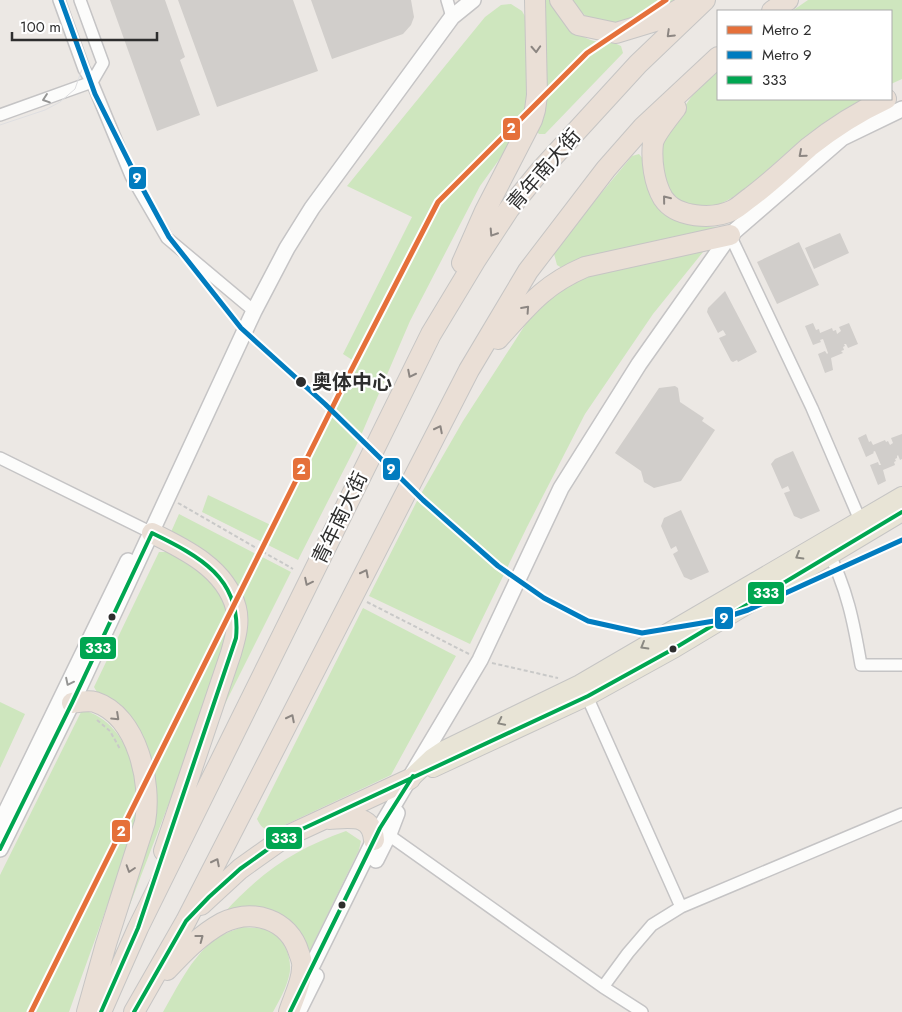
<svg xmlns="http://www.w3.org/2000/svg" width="902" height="1012" font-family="Jost,'Noto Sans SC',sans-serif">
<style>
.green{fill:#cee6be}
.building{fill:#d1cecb}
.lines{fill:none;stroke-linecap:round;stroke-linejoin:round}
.street-casing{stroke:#c5c4c5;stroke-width:14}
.secondary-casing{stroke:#c5c4c5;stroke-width:18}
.primary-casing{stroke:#c6c5c4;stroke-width:20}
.highway-casing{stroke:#c6c5c4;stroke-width:22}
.path{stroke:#c9c9c8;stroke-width:2;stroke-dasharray:4 2.5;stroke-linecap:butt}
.street{stroke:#fcfcfb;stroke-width:11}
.secondary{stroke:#fcfcfb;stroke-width:15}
.primary{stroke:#e8e4d6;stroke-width:18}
.highway{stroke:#eadfd6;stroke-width:20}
.tram{stroke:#dfdfe1;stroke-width:1}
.bus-1-casing{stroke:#fff;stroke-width:8}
.bus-1{stroke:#00a651;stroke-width:4}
.metro-1-casing{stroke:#fff;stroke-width:9}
.metro-2-casing{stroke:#fff;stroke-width:9}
.metro-1{stroke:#e5703a;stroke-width:5}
.metro-2{stroke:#017cbf;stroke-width:5}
.oneway{stroke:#8c8682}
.oneway2{stroke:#959594}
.oneway3{stroke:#8b8982}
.stop-dot{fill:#2e2e2e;stroke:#fff;stroke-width:2}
.labels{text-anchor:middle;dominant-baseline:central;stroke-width:4.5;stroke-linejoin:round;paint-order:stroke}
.street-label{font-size:20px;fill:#2e2e2e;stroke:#fff}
.stop-label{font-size:20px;font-weight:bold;fill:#2e2e2e;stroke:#fff;text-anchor:start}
.line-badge{stroke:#fff;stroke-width:2}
.badge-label{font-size:14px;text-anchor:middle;font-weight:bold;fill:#fff}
</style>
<rect width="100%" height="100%" fill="#ece8e4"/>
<path class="green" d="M541,0H551C563,17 573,35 594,41C603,44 613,41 621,46L623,53L545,134H539L535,129Z
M569,0H681L621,27L591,21Z
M808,0H902V79L891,84V11H792Z
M511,4L522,11L528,22L530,102L509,146L480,186L410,321L359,440L298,560L202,512L208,495L275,527L357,363L343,354L412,217L347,186L485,17L501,5Z
M718,68V99H863C841,111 819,126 799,142C773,163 750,190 720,204V207C695,208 677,208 665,183C660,172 658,161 660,149C661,143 666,137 669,132C683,108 697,85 718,68Z
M639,154L643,159C648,173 650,191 657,204C669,226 699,226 720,227L562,268L557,265L554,254L584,214L632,156Z
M701,249L703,252L653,314L585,414L527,527L470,644L369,596L418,499L463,421L527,322L544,303L562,286L584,276Z
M179,514L291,572L221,712L247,616L244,600L236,586L171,532Z
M159,552H169L204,574L218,592L226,606L229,625L216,670L174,790L119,933L152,787L94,687Z
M363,608L456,656L391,775L272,831C263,829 261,827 257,819Z
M0,702L25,714L0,768Z
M82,710C129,721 144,784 135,826C131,845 122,865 115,883C100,927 84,969 69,1012H0V875Z
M346,831L361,841L359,850L308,954L299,934L224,913C261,872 295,849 346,831Z
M242,927C251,928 264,927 272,932C286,940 293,962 289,976C286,989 279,1001 273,1012H163C177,988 191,958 213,941C222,934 232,931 242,927Z"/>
<path class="building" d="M110,0H165L185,57L180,60L200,115L157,131Z
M178,0H293L318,71L217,107Z
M311,0H411L414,17L411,25L403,34L332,59Z
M840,233L849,253L814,269L805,248Z
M799,242L819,285L777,304L757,262Z
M725,291L757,352L738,362L737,360L733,362L731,361L719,338L726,335L723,330L718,333L707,312L708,308Z
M813,323L816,330L819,329L820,333L832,328L833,331L836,330L837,334L841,331L839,327L849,323L858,344L848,348L846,344H844L845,346L843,347L844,350L841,351L843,353L831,358L833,370L825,373L818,354L825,351L827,354L828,353L823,339L820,340L821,342L813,345L805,326Z
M675,386L678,388L680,402L704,418L702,421L715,430L681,481L654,488L644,482L641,471L615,453L659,388Z
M866,434L869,442L871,441L873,445L885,440L886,442L888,441L890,445L893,443L891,438L902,434V459L900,460L898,455L897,456V458L895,459L896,461L894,462L895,465L883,470L886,481L878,485L870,465L878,462L879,465H881L875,451L873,452L874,453L866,457L858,438Z
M793,451L820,511L801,519L794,516L784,493L790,491L788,486L782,489L771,464L775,459Z
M681,510L709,572L691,580L684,577L673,554L678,551L676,546L671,549L661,526L664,518Z"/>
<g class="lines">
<g class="street-casing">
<path id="street" d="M59,0L84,69L92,82L131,176L167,238L254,311
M80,0L103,63L92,82
M447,0L452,17
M0,115L92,82
M730,235L812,408L860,520
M0,458L152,533
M827,550C847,587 854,624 861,665H902
M585,692L681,907
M383,831L603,987L642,1012
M603,987L628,953L652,925L681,907L902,814"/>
</g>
<g class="secondary-casing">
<path id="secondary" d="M0,824L128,561
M0,849L72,703L254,311L287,248L312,208L452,17L473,0
M376,860L389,834L397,813
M303,984L380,828L480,660L561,488L639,364L730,235L842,138L902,109
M298,1012L316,976"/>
</g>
<g class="primary-casing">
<path id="primary" d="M433,768L588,696L675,648L902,512
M410,779L432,758L444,750L580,684L902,496"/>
</g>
<g class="highway-casing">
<path id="highway" d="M560,0L578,25L616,33L662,19L692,2
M772,11L788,0
M676,108C670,116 655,134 653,143C651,160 654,183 663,198C676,218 713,220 733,210C739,207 745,201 751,197C771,182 790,164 809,147C833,128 858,112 886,99
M462,263L485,211L532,120L535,110L537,95L535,0
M498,339C527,307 543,285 585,267L730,235
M152,533C185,549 226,569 236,608C240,623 235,639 231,653L164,851
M72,703C79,702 88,700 95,702C138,716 152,784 145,822L106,944L87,1012
M329,819C350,818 372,813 374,840
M201,905L240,869L285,837L410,779
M167,970C183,953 200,935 222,923C253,908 289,919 299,953C301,958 303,963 302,968C302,982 293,999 289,1012
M101,1012L138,928L431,334L475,261L509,209L540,171L638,64L705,0
M134,1012L186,921L469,370L528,271L606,169L643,127L718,57"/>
</g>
<path class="path" d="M178,503L293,569
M367,602L469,654
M492,663L558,678
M97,720L110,731L120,749"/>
<use href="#street" class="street"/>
<use href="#secondary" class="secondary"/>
<use href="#primary" class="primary"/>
<use href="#highway" class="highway"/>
<path class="tram" d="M0,125L45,110L60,102L75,89L83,66L78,44L63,0"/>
<g class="bus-1-casing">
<path id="bus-1" d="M0,849L72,703L152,533C199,556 242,578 236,638L138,928L101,1012
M134,1012L186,921L209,897L240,869L285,837L588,696L675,648L902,512
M290,1012L380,828L413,776"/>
</g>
<use href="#bus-1" class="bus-1"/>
<g class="metro-1-casing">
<path id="metro-1" d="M31,1012L343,386L438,202L587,53L666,0"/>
</g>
<g class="metro-2-casing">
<path id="metro-2" d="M61,0L95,94L138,180L169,237L241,328L325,404L423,500L498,566L544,598L588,621L642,633L714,621L748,610L902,540"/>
</g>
<use href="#metro-1" class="metro-1"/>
<use href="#metro-2" class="metro-2"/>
</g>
<defs><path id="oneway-chevron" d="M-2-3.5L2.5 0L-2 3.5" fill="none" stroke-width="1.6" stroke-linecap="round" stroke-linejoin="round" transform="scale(1.25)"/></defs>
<g class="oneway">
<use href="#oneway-chevron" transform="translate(670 34) rotate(136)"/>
<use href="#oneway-chevron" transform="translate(536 49) rotate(87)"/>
<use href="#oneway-chevron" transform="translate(802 154) rotate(139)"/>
<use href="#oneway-chevron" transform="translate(666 199) rotate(-129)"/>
<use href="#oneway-chevron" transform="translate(493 233) rotate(123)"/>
<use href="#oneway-chevron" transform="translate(526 309) rotate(-48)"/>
<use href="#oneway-chevron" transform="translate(411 374) rotate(117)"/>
<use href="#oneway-chevron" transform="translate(439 429) rotate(-63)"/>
<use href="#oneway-chevron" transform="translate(365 573) rotate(-63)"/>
<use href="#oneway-chevron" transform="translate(308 582) rotate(116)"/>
<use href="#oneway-chevron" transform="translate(116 717) rotate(43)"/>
<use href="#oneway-chevron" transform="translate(291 718) rotate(-63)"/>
<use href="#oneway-chevron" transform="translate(216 862) rotate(-63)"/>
<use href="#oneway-chevron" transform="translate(130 869) rotate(108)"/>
<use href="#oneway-chevron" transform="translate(200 938) rotate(-37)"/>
</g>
<g class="oneway2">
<use href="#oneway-chevron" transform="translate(46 99) rotate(161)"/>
<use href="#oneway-chevron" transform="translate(69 682) rotate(116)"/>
</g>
<g class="oneway3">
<use href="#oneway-chevron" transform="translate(799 556) rotate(150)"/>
<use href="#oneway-chevron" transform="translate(644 646) rotate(150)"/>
<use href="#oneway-chevron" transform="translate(501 722) rotate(154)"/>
</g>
<g class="stop-dot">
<circle cx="301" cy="382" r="6"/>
<circle cx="112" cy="617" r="4.5"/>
<circle cx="673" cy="649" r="4.5"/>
<circle cx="342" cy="905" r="4.5"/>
</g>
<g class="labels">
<g class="street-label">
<text transform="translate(544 170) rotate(-49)">青年南大街</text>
<text transform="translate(340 518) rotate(-64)">青年南大街</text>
</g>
<g class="stop-label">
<text x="312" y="382">奥体中心</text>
</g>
</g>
<g class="line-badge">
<rect x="502" y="117" width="19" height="24" rx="5" fill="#e5703a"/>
<rect x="128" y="166" width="19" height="24" rx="5" fill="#017cbf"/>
<rect x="382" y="457" width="19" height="24" rx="5" fill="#017cbf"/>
<rect x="292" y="457" width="19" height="24" rx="5" fill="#e5703a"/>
<rect x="747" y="581" width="38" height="24" rx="5" fill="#00a651"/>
<rect x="714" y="606" width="20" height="24" rx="5" fill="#017cbf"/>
<rect x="79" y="636" width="38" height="24" rx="5" fill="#00a651"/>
<rect x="111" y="819" width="20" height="24" rx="5" fill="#e5703a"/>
<rect x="265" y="826" width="38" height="24" rx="5" fill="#00a651"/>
</g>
<g class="badge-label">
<text x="511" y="133">2</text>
<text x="137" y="183">9</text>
<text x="391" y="474">9</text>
<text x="301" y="474">2</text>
<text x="766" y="598">333</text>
<text x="724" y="623">9</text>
<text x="98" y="653">333</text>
<text x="121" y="836">2</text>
<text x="284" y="843">333</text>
</g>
<rect x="717" y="10" width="175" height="90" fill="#ffffff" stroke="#ababab"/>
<rect x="727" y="26" width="25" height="8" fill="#e5703a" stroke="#ababab"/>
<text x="762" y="35" font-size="15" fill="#2e2e2e">Metro 2</text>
<rect x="727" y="51" width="25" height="8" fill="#017cbf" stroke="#ababab"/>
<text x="762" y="60" font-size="15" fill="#2e2e2e">Metro 9</text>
<rect x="727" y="76" width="25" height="8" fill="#00a651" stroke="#ababab"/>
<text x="762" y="85" font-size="15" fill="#2e2e2e">333</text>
<path d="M12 32v8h145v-8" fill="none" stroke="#2e2e2e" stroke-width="2.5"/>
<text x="20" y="32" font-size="15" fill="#2e2e2e" stroke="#ffffff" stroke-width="4" paint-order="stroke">100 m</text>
</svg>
